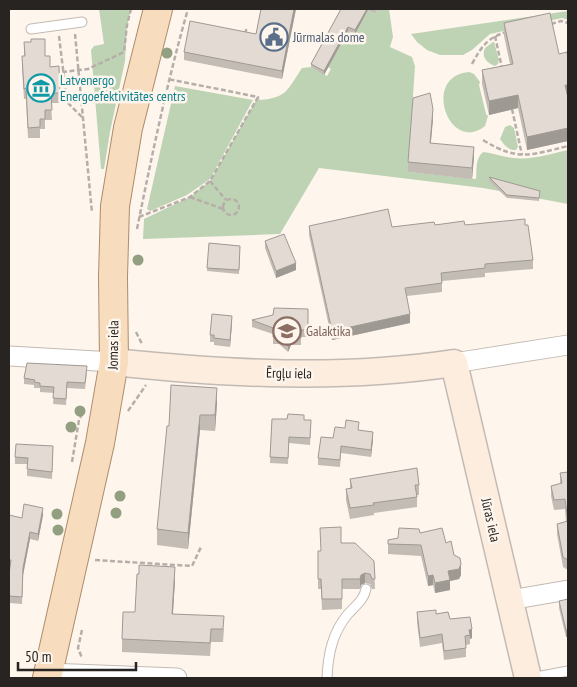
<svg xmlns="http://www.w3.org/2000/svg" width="577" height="687" font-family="'PT Sans Narrow',sans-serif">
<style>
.green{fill:#bed3b3}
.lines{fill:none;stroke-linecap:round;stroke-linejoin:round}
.lane-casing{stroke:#c3bbb3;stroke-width:11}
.street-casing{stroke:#c3bbb3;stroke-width:21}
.secondary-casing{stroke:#c3bbb3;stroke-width:29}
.primary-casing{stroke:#ac8c6b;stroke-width:30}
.path{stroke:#b6afa9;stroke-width:2.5;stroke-dasharray:5 2.5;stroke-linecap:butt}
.lane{stroke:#fff;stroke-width:9}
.street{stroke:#fff;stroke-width:19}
.secondary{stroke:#fceddf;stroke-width:26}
.primary{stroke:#f8dcbe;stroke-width:28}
.tree{fill:#929f80}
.wall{fill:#c3bcb5}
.shaded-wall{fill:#9f9994}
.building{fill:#e3dbd3;stroke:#9f9994}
.labels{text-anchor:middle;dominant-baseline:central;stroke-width:5;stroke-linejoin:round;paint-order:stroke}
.service-label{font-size:14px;fill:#4e5e75;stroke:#fef5ed;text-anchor:start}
.culture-label{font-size:14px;fill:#0d838f;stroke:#fef5ed;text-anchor:start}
.education-label{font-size:14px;fill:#785e54;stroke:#fef5ed;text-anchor:start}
.street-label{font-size:14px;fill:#272421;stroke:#fef5ed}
</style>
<rect width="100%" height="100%" fill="#fef5ed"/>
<path class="green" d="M99,9H131L127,26L125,61L110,132L104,169H101L91,50L94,46L104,44Z
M378,9H389L393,37L390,47L412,57L415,66L408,172L476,179C477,169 475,159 483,152C493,153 503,157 514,158C532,160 550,154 568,150V204L483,188L319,168L280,234L143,239L144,219L190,197L210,181L258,97L260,100C287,98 288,89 302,68L311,67L327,76L331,69L328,67L348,31L355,34L368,10L375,14Z
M568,11V20L562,18L490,34L472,50L463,55H440L427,50L417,42L411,34Z
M493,42H494L499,60L498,64L495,66C487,63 481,57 485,48Z
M469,72L474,74L480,82L479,85L486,114L488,116L485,126C449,155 421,76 469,72Z
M175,86L253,100L210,179L187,195L150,211L147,209Z
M510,125L514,128L518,147L516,150C509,151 504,145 500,139L505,127Z"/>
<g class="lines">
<g class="lane-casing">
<path id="lane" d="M31,29L82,22
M327,678C328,655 332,633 348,614C355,606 364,600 366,589
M531,678L568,671"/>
</g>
<g class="street-casing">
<path id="street" d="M9,356L114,362
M454,363L568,345
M510,600L568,590
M48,673L177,678"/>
</g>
<g class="secondary-casing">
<path id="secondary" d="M114,362C227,374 342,380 454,363L528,678"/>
</g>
<g class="primary-casing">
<path id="primary" d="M47,678L100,443L114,362L113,277L115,206L128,128L158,9"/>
</g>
<path class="path" d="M551,24L561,21L568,23
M75,34L92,213
M245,34L247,27
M59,36L67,102L83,118
M495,36L502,68
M472,64C481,47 487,38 506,32
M62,72L88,69L124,52L127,25L131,9
M512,109L522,155
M483,140C519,162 530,155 568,146
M210,181L226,200
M190,197L223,209
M223 207a8 8 0 1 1 16 0a8 8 0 1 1-16 0Z
M139,217L190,197L210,181L258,97L168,79
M137,229C152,155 167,82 188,9
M136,332L142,344
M128,411L146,385
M72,462L79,420L83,412
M95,560L192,566L201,547
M82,630L78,648L82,658"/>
<use href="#lane" class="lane"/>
<use href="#street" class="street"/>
<use href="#secondary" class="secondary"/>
<use href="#primary" class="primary"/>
</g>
<g class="tree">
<circle cx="167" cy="53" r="5.5"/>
<circle cx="138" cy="260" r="5.5"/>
<circle cx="80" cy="411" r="5.5"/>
<circle cx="71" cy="427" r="5.5"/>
<circle cx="120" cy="496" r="5.5"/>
<circle cx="116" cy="513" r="5.5"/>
<circle cx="57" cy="514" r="5.5"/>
<circle cx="58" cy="530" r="5.5"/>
</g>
<path class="wall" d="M261,9H296L282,79L184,60V52L256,34Z
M341,9H378L375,14L368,10L355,34L348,31L324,75L311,67V64Z
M504,23L568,60V141L527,150L518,108L489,115L482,84V70L510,64L504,36Z
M24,42L45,56L60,93V103H51L52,120H45V129H40V138H28L26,99H24L22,67V56H24Z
M433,119L430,143L474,157L472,179L408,172V162Z
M489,177L540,194L539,201L507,198L489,181Z
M435,225H525L533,260V269L485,273V277L442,281V292L407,296L410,323L332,340L309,235V226L392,227Z
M265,241L296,270L276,278L265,248Z
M209,243L240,246L239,274L207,271Z
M308,309V337H301V345H291L288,352L279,344H273V334L252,327V320Z
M232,323L230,347L214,345V342H210V335Z
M87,372L85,389L67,388L66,405L53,404L54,393L40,392V388H34V385L24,384V378Z
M217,403L215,431L200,430L188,549L157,545V529L169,426Z
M272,419L304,420L311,427L310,445L289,443L288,464L270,463Z
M359,430L373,439L371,457L341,453L340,467L318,465V458L333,438Z
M53,446L52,479L27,476V464H15V457Z
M568,472V570L563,567L557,534V524L566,522L565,509L554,510L551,496V486L560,484V473Z
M350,479L419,485V495H417V507L374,513V515L350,519L346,500V489H350Z
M9,515L22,518L43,515L38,541L30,539L23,575L22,604L9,603V574L10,567H9Z
M420,533L446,543L454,555L461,575L459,579L450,581V590L435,593L433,585L428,586L421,556L388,554V540Z
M341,543L374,561L375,589H372L370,584L365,583L361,585L360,589H342V609L322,610L321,589H318V562L321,551Z
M175,580L173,614L224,629L223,642H211L210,656L122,652V639L135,612Z
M568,599V637H566L559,608V601Z
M417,612L436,614L450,619L470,617L472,638L470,639V644L466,645V657L444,660L442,643L420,647L417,622Z"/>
<path class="shaded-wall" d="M294,9H296L282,79V71Z
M367,9H368V10L355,34V30Z
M348,27V31L324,75V71Z
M565,85H568V98Z
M518,95V108L489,115V101Z
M433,109V119L430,153V143Z
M568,128V141L527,150V137Z
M474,147V157L472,179V168Z
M296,263V270L276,278V271Z
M410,314V323L332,340V331Z
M232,316V323L230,347V340Z
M291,338V345L288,352V346Z
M217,388V403L215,431V415Z
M200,415V430L188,549V533Z
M373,432V439L371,457V450Z
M43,508V515L38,541V534Z
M30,532V539L23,575L22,604L23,568Z
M461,564V575L459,579L450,581V590L435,593V583L448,571Z
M175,567V580L172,627V614Z
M365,573V583L361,585L360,589V579L361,575Z
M433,575V585L428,586V576Z
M472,629V638L470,639L469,630Z
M566,630H568V637H566Z"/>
<path class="building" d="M261,9H294L282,71L184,52L190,21L256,34Z
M341,9H367L355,30L348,27L324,71L311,64Z
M550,13L559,54L567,52L568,60V85H565L568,98V128L527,137L518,95L489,101L482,70L513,64L504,23Z
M31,39H45V56H50V67L59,66L60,93H51L52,110H45V119H40V127L28,128L26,88L24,89L22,56H25L24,42H31Z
M430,93L433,109L430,143L474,147L472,168L408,162L413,98Z
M489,177L540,191L539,198L507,195Z
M388,209L392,227L434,222L435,225L464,221L465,225L525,219V225H528L533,260L485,264V268L441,273L442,283L405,288L410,314L332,331L309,226Z
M284,234L296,263L276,271L265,241Z
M209,243L240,246L239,270L207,268Z
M274,308L308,309V330H301V338H291L288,346L279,337H273V328L252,320L273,315Z
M212,314L232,316L230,340L214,338V335H210Z
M27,363L87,366L85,383L67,382L66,399L53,398L54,387L40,386V383L34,382L35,380L24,378Z
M171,385L217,388L215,415H200L188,533L157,529L167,426H169Z
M288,414L304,415V420H311L310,438L289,437L288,458L270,457L272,419H287Z
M346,420L359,422L358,430L373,432L371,450L341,446L340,460L318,458L321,437L333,438L335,427L345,428Z
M16,444L53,446L52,472L27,469L28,458L15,457Z
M417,468L419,485H415L417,497L373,503L374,505L350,508L346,489L352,488L350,479Z
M568,472V560L563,557L557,524L568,521L565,499L554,500L551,486L562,483L560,473Z
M24,504L43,508L38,534L30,532L23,568L22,597L9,596V574L11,560H9V515L22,518Z
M341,527V543H355L374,561L375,579H372L370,574L365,573L361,575L360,579H342V599H322L321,579H318V551H321L320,528Z
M399,528L419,529L420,533L442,528L446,543L451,541L454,555L460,558L461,564L459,569L448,571L450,580L435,583L433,575L428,576L421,545L388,544V540L398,538Z
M139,565L175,567L172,614L224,616L223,629H211L210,643L122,639L123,612H135L137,574H139Z
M568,599V630H566L559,601Z
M436,610V614L448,612L450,619L470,617L472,629L469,630L470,635L465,636L466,648L444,651L442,634L420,638L417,612Z"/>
<defs>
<g id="civic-ring" transform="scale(1.4375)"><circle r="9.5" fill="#fef5ed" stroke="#5c6f8a" stroke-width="1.5"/><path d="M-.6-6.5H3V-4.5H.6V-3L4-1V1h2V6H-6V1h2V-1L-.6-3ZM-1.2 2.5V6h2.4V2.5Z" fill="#5c6f8a"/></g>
<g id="museum-ring" transform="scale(1.4375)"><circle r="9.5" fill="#fef5ed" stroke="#0f9aa8" stroke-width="1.5"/><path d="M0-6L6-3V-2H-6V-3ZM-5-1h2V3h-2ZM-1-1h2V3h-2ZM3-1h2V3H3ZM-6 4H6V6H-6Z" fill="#0f9aa8"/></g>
<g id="school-ring" transform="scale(1.4375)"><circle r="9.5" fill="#fef5ed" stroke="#8d6e63" stroke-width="1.5"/><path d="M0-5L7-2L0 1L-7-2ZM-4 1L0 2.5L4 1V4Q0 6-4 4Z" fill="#8d6e63"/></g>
</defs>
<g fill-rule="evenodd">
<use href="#civic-ring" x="274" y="37"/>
<use href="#museum-ring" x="41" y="88"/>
<use href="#school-ring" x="287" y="331"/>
</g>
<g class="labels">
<g class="service-label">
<text x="293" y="37">Jūrmalas dome</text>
</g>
<g class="culture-label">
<text x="60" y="80">Latvenergo<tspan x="60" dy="16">Energoefektivitātes centrs</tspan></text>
</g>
<g class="education-label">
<text x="306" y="331">Galaktika</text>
</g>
<g class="street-label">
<text transform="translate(113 345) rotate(-89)">Jomas iela</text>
<text transform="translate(289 373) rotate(1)">Ērgļu iela</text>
<text transform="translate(491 520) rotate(77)">Jūras iela</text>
</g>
</g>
<rect width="577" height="687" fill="none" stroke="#272421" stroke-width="20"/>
<path d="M18 662v8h118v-8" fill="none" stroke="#272421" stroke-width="2.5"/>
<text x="25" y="662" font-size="15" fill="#272421" stroke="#fef5ed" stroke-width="4" paint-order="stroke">50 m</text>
</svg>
